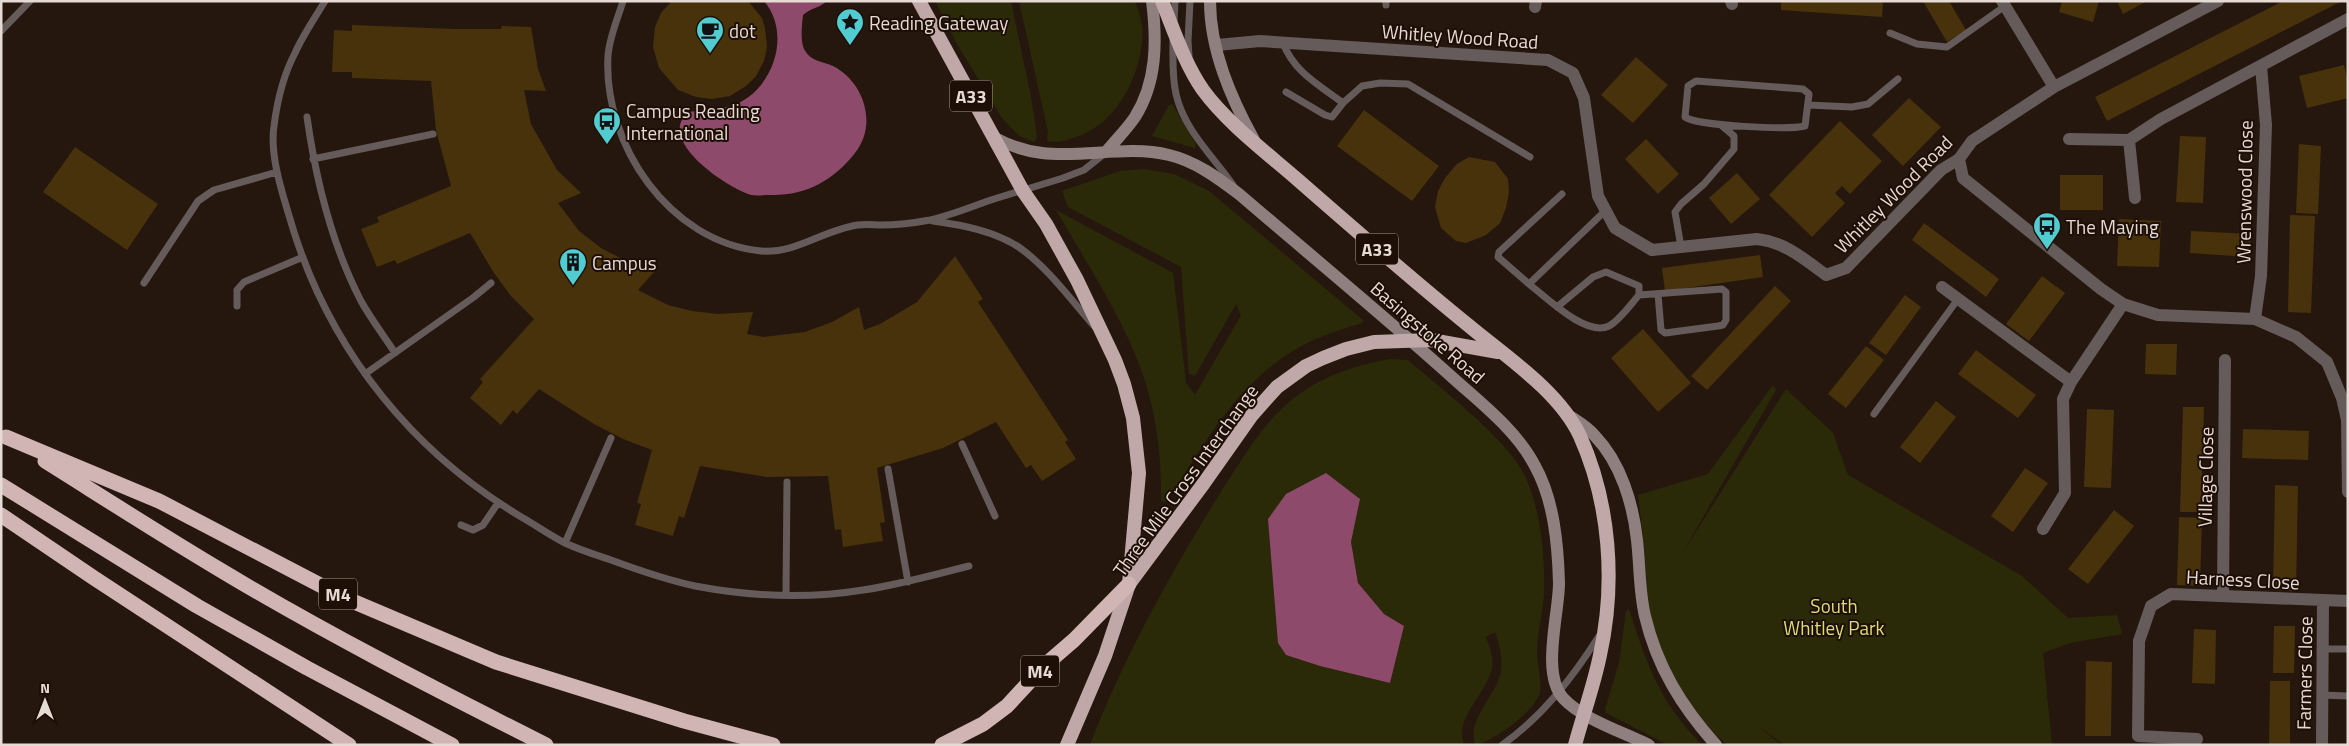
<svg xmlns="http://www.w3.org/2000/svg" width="2349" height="746" font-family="'Titillium Web',sans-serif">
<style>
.green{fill:#2a2a08;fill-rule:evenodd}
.water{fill:#8e4a6b}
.building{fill:#47320b}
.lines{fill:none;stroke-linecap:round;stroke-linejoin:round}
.service{stroke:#655b5a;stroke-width:7}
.minor{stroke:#655b5a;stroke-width:12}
.secondary{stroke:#907f7f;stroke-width:12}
.trunk{stroke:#c0a8a8;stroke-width:14}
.motorway{stroke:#d0b5b4;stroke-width:15}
.labels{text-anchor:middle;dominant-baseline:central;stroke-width:4;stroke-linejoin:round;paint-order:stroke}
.shield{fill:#1d0e06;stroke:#aa9d96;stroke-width:1}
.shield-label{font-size:18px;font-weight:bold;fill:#e6dad4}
.poi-label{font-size:19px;fill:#e6dad4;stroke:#1d0e06;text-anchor:start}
.street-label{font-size:19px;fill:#e6dad4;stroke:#1d0e06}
.park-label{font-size:19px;fill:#dcde72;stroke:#1d0e06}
</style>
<rect width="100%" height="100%" fill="#26170e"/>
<path class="green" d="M935,1H1011L1031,97L1037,136L1035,142L1019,136L1002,118L957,44Z
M1019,1H1135C1140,14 1144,29 1142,43C1137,83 1114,126 1073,138C1064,141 1056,143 1047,141L1048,132Z
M1172,104L1196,144L1195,148L1152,136L1169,105Z
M1144,169L1174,174L1209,191L1363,320L1362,323C1340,330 1318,336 1298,348C1238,382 1204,444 1168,500L1165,502L1161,501C1162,457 1156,411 1141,369C1120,313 1086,262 1056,210L1173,273L1186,383L1195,395L1241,315L1236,304L1195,376L1189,374L1181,267L1068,207L1062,191L1120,171Z
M1390,359L1408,360C1440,388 1506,438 1524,474C1541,509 1545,555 1544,593C1543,613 1537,633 1537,653C1537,666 1543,683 1539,695C1532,713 1494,741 1475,745C1467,716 1497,697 1501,670C1503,657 1499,644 1495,632L1486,637C1489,647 1494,656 1492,667C1489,692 1453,717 1464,745H1090C1124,656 1172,571 1222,490C1242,460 1260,427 1288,403C1318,377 1352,366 1390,359ZM1360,499L1351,542L1358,583L1384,614L1404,626L1390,683L1320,666L1286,655L1278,643Z
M1773,385L1776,390L1682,554L1786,389L1833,433L1848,475L2022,576L2068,618L2117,615L2122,634L2070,643L2043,653L2052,745H1784L1757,725L1781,745H1727L1708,727L1683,697L1656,638L1646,594L1644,546L1638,495L1708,474Z
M1629,610C1649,669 1658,699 1702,745H1668L1606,713L1605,709L1619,663L1626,611Z"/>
<path class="water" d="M764,1H827C819,8 811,8 803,15C802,25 800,39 804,49C811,62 822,61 833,66C864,82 878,124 855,153C833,181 805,196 770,195C764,195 757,196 751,195C727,188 654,139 689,112C703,110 717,110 731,106C772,93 793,35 764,1Z
M1326,473L1360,499L1351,542L1358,583L1384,614L1404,626L1390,683L1320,666L1286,655L1278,643L1268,519L1286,494Z"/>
<path class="building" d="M672,1H748L762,18L765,28L767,47L764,61L756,76L746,86L730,96L712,99L696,97L678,90L659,68L653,47L655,27L661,13Z
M1781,1H1883L1882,17L1781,10Z
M1923,1H1949L1966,30L1947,42Z
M2062,1H2099L2093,22L2059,12Z
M2117,1H2147L2123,14Z
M2283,1H2342L2107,121L2095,97Z
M352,25L455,29H501L502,26L531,27L538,69L546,91L524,90L531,124L557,170L581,193L558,203L579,231L601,248L626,261L654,272L638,290L668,305L692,311L718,314L753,312L747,334L763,337L805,332L832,322L859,307L864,330L880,324L917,302L955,256L983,299L978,302L1068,440L1065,442L1076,459L1042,481L1031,465L1026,468L996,422L943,448L877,468L885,522L880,523L883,541L843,547L841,529L835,530L828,476L767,477L700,466L684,518L679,516L673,536L635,525L641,504L637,503L652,450L623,439L594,424L539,389L517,414L513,410L501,425L470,398L483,382L480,379L534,319L511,296L494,273L470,233L397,264L395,260L377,267L361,229L379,222L377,217L451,186L436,130L431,81L352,78V72H332L334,30L352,31Z
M1636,57L1668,85L1633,123L1601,95Z
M2344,65L2348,81V98L2307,108L2299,76Z
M1909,98L1941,127L1903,166L1872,135Z
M1364,110L1439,166L1412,201L1337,146Z
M1840,121L1882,161L1850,194L1842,186L1835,193L1845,203L1812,237L1769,195Z
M2180,136L2206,137L2203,203L2176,202Z
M1646,139L1679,174L1658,194L1625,159Z
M2299,144L2321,146L2318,214L2296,213Z
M75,147L158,204L127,250L43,192Z
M1469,157L1495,162L1508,179L1509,192L1506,208L1500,223L1486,235L1466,243L1456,241L1441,228L1435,207L1438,191L1445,178L1457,164Z
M1737,173L1760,199L1731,224L1709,198Z
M2060,175H2103V210H2060Z
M2290,215L2315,216L2311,313L2288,312Z
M2119,219L2161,221L2159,267L2117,266Z
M1924,223L1999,279L1986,297L1912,240Z
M2191,231L2251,234L2249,257L2190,253Z
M1760,255L1763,277L1665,291L1662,268Z
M2042,276L2065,293L2029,341L2006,324Z
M1775,286L1791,301L1707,390L1691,376Z
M1905,295L1921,307L1886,355L1869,343Z
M1643,329L1691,383L1658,412L1611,358Z
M2146,344H2177L2176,375L2145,374Z
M1866,346L1884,360L1846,408L1828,394Z
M1976,350L2036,395L2018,418L1958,374Z
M1936,401L1956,417L1920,463L1900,447Z
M2183,407H2204L2201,512H2180Z
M2087,409L2114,410L2111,488L2084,487Z
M2243,429L2309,431L2308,460L2242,458Z
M2025,468L2048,483L2013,532L1991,516Z
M2275,485L2298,486L2296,591L2273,590Z
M2114,510L2134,526L2088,584L2068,569Z
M2179,517L2202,518L2200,586L2177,585Z
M2274,626H2295L2294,673H2273Z
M2194,629L2216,630L2215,684L2192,683Z
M2086,661L2112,662L2111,736H2085Z
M2270,681H2290V745H2269Z"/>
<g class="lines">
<path class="service" d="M325,1C315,18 303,35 295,53C284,74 277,102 274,126C269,158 285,201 294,232C333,354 414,453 523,518C537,526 551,536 565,543C580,550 596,555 611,560C638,570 667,580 695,586C748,596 808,599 863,590C898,585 933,575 969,566
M623,1C618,18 609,38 608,56C603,144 669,242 761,251C796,254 825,229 858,225C866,224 874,225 881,225C897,225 914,223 930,220C952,215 973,206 994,199C1017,192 1040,185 1063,178L1084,170L1104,154
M1386,5V1
M1174,22L1175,1
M1,31L30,1
M1890,33L1917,44L1947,47L2005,6
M1173,41C1173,58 1172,77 1176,94C1184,130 1213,156 1233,185
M1283,43C1294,72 1319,85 1343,103
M1189,56L1188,41L1190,1
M1696,81L1803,89L1809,94L1805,126C1788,130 1698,126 1685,117L1688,86Z
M1286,92L1325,115L1332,117L1343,103L1362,86L1380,83L1408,84L1530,157
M1808,105L1852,107L1868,104L1898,79
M307,117C316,181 331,243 361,301C371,319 384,336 395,353
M313,159L433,134
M933,221C962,225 995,231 1020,248C1047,267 1072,301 1094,326
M1681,247L1675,212L1681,204L1704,184L1734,149V136L1721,125
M144,283L198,201L214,190L277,172
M1529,284L1498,257L1499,252L1562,194
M1639,295L1722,289L1726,292V320L1723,325L1718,326L1665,333L1661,330L1658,294
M237,306V290L244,282L303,257
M1557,307L1593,277L1606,272L1639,286V295C1631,304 1620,320 1609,326C1586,337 1547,298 1529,284L1604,212
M365,374L474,297L491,283
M1874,414L1958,299
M962,444L995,516
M888,469L908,582
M461,525L473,530L483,525L498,503
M565,543L611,438
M786,594L787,482
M2322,649H2348
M2321,695L2348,696
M1502,745C1543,716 1573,677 1599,636"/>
<path class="minor" d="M1731,1L1732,4
M2002,1L2054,87
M1535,7L1536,1
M1217,45L1260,41L1548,60L1573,73L1584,98L1598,196L1615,228L1652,250L1757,239C1785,242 1804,259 1826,275L1846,268L1941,170L1959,159L1972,141L2054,87L2218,1
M2069,139L2129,140L2161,119L2348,19
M2129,140L2135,198
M1959,159L1963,178L2101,289L2123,304L2158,315L2255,319L2296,337L2327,362L2342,398L2347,420L2348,492
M1942,287L2071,382L2063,399L2065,493L2043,529
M2255,319L2261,276L2266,125L2261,66
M2071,382L2123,304
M2223,595L2225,360
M2197,739L2138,736L2139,641L2151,606L2171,594L2348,601
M2322,745L2323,601"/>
<path class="secondary" d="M1210,1C1210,50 1231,98 1254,140
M995,138C1010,146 1025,151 1042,153C1084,158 1127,145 1169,155C1195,161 1218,178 1239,194C1310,255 1383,315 1453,378C1482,404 1517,431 1535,466C1554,500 1558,545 1559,583C1559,614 1541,673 1563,698C1582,719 1623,732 1649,745
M1106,152C1115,141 1127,129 1135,117C1157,82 1157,41 1152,1
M1568,415C1577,421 1588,427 1595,436C1621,463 1633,504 1637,540C1640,566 1639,591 1645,616C1657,667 1682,707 1716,745"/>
<path class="trunk" d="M919,1L1023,191L1046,224L1077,280L1115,360L1124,384L1133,418L1139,473L1129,584
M1162,1C1174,31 1185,64 1203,90C1227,123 1267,153 1298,180C1354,229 1410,278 1468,325C1505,356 1559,391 1580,436C1610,503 1616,583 1600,655C1594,685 1583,715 1575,745
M1067,745L1105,656L1129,584L1204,483L1252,415L1277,387L1306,366L1323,358L1346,349L1374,342L1431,340L1498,352"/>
<path class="motorway" d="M6,437L159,501L345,598L496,662L684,721L773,745
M45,461C104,498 163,536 222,571C327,634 437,690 546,745
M1,485L197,606L307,668L452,745
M1,515L94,578L349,745
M942,745L983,724L1007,706L1045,665L1074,640L1129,584"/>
</g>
<defs>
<g id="sight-pin" transform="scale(1.4375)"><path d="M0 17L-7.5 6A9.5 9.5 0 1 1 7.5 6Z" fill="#51ccd1" stroke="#1d0e06"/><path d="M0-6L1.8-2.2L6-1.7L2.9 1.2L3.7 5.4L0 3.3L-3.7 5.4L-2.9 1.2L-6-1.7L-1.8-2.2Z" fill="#111"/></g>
<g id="cafe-pin" transform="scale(1.4375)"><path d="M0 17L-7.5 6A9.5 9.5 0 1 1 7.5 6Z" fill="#51ccd1" stroke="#1d0e06"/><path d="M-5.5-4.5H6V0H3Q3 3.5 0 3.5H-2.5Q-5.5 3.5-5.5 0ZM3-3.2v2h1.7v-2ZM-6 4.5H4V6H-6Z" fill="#111"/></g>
<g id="bus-pin" transform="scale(1.4375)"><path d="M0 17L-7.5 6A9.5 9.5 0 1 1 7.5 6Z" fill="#51ccd1" stroke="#1d0e06"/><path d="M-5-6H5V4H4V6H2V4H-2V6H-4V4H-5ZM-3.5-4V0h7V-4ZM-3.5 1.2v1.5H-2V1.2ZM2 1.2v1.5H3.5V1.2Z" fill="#111"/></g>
<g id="building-pin" transform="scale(1.4375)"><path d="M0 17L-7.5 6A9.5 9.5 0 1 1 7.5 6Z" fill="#51ccd1" stroke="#1d0e06"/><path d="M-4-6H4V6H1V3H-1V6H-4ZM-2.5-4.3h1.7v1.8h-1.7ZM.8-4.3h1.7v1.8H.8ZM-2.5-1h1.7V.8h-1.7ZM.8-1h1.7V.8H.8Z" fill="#111"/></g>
</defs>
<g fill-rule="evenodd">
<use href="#sight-pin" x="850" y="22"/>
<use href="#cafe-pin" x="710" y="30"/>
<use href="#bus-pin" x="607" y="121"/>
<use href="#bus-pin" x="2047" y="226"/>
<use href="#building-pin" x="573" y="262"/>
</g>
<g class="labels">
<g class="shield">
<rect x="950" y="80.5" width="42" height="31" rx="4"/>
<rect x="1356" y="233.5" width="42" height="31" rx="4"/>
<rect x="319" y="578.5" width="38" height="31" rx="4"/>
<rect x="1021" y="655.5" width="38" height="31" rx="4"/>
</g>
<g class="shield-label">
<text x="971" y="96">A33</text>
<text x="1377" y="249">A33</text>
<text x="338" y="594">M4</text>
<text x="1040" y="671">M4</text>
</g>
<g class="poi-label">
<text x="869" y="22">Reading Gateway</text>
<text x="729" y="30">dot</text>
<text x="626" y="110">Campus Reading<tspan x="626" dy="22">International</tspan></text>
<text x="2066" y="226">The Maying</text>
<text x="592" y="262">Campus</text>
</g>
<g class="street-label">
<text transform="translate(1460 36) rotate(4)">Whitley Wood Road</text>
<text transform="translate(2244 192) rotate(-89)">Wrenswood Close</text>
<text transform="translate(1893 194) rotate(-45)">Whitley Wood Road</text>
<text transform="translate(1428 332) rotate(41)">Basingstoke Road</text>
<text transform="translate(2205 477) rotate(-89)">Village Close</text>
<text transform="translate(1185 480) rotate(-54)">Three Mile Cross Interchange</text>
<text transform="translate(2243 579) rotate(3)">Harness Close</text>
<text transform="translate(2304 673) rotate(-89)">Farmers Close</text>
</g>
<g class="park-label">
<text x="1834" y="605">South<tspan x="1834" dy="22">Whitley Park</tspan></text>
</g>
</g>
<rect width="2349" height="746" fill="none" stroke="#e6dad4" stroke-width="5"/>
<g transform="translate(45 701)" stroke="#1d0e06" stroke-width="4" paint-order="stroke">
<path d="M0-4L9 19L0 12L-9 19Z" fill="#e6dad4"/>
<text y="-8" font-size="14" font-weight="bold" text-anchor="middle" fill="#e6dad4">N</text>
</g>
</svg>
